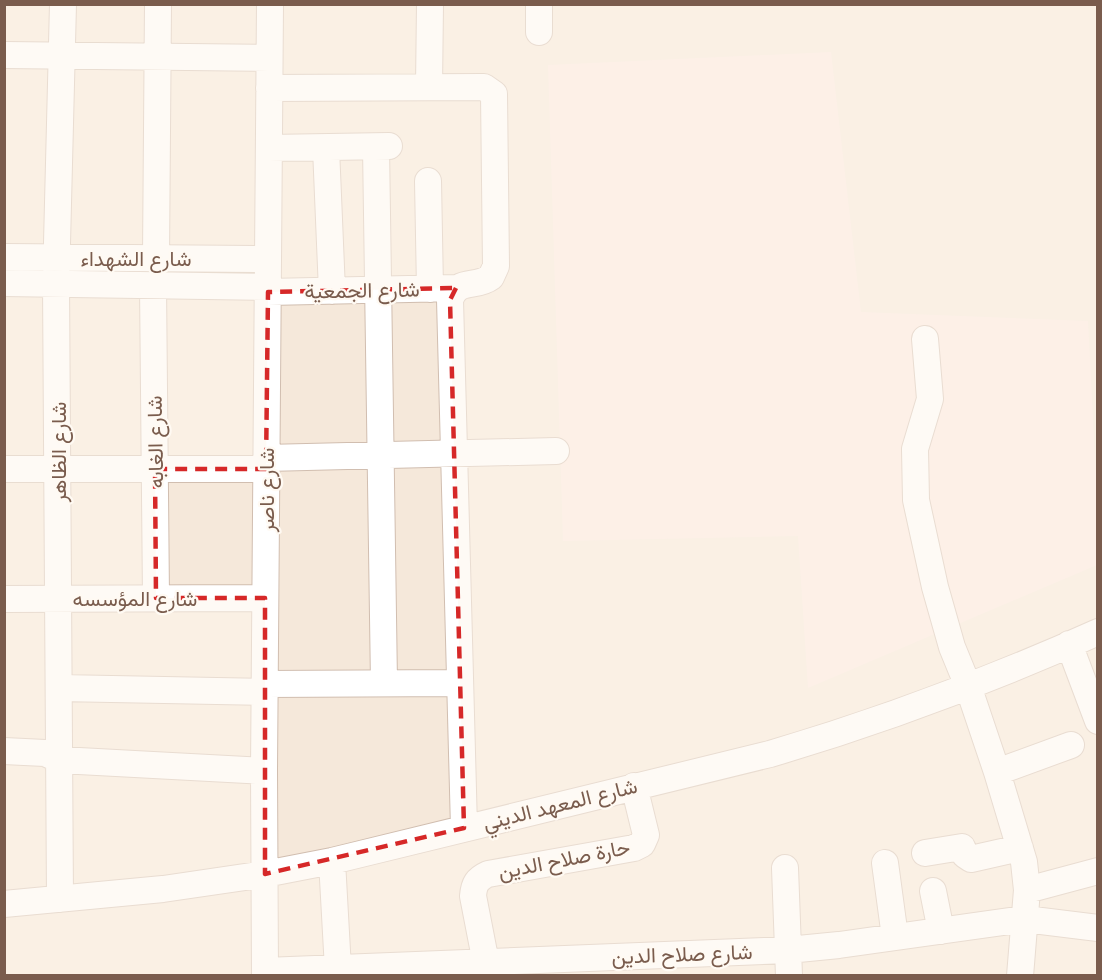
<svg xmlns="http://www.w3.org/2000/svg" width="1102" height="980" font-family="'Public Sans',Vazirmatn,sans-serif">
<style>
.residential{fill:#f5e8da}
.commercial{fill:#fde8e0}
.lines{fill:none;stroke-linecap:round;stroke-linejoin:round}
.minor-casing{stroke:#d1beb0;stroke-width:28}
.minor{stroke:#fff;stroke-width:26}
.marked{fill:none;stroke:#d62828;stroke-width:4.5;stroke-dasharray:12 8;stroke-linejoin:round}
.labels{text-anchor:middle;dominant-baseline:central;stroke-width:4.5;stroke-linejoin:round;paint-order:stroke}
.street-label{font-size:21px;fill:#7a5c4d;stroke:#fffaf3}
</style>
<rect width="100%" height="100%" fill="#fdf6ec"/>
<path class="residential" d="M5,5H1097V975H5Z"/>
<path class="commercial" d="M831,52L861,312L1088,321L1097,497V565L808,688L798,536L563,541L548,65Z"/>
<g class="lines">
<g class="minor-casing">
<path id="minor" d="M539,4V32
M4,55L269,58
M429,87L430,4
M269,88L484,87L494,94L496,266L491,277C475,289 458,277 450,300C456,476 458,652 464,828
M376,147L384,683
M269,148L389,146
M326,148L332,291
M428,181L430,289
M4,257L268,259
M156,258L158,4
M4,283L267,287
M153,285L156,598
M268,292L456,288
M925,339L930,399L915,449L916,500L935,587L952,647L968,686L997,772L1024,862L1027,890L1020,976
M266,458L556,451
M4,469H266
M4,599L265,598
M1069,644L1098,721
M265,684L459,683
M59,688L265,692
M4,751L45,753L60,760L264,771
M997,772L1071,745
M925,853L962,847L965,855L971,859L1020,848
M332,861L338,969
M885,863L895,937
M785,868L789,976
M1027,890L1098,871
M933,891L941,931
M60,899L56,283L63,4
M4,904L163,889L265,874L332,861L770,754C882,721 991,680 1098,632
M486,963L473,896C474,884 477,879 488,874L634,848L642,844L646,835L634,786
M265,971L788,950L839,945L1025,919L1098,928
M265,976L264,771L270,4"/>
</g>
<use href="#minor" class="minor"/>
</g>
<path d="M0 0H1102V980H0ZM456,288L450,300L464,828L265,874V598H156L155,469H266L268,292Z" fill="#fdf6ec" fill-opacity=".55" fill-rule="evenodd"/>
<path class="marked" d="M456,288L450,300L464,828L265,874V598H156L155,469H266L268,292Z"/>
<g class="labels">
<g class="street-label">
<text x="136" y="258">شارع الشهداء</text>
<text transform="translate(362 290) rotate(-1)">شارع الجمعية</text>
<text transform="translate(155 442) rotate(-91)">شارع الغابه</text>
<text transform="translate(58 452) rotate(-90)">شارع الظاهر</text>
<text transform="translate(266 490) rotate(-90)">شارع ناصر</text>
<text x="135" y="598">شارع المؤسسه</text>
<text transform="translate(560 804) rotate(-14)">شارع المعهد الديني</text>
<text transform="translate(564 859) rotate(-11)">حارة صلاح الدين</text>
<text transform="translate(682 954) rotate(-2)">شارع صلاح الدين</text>
</g>
</g>
<rect width="1102" height="980" fill="none" stroke="#7a5c4d" stroke-width="12"/>
</svg>
